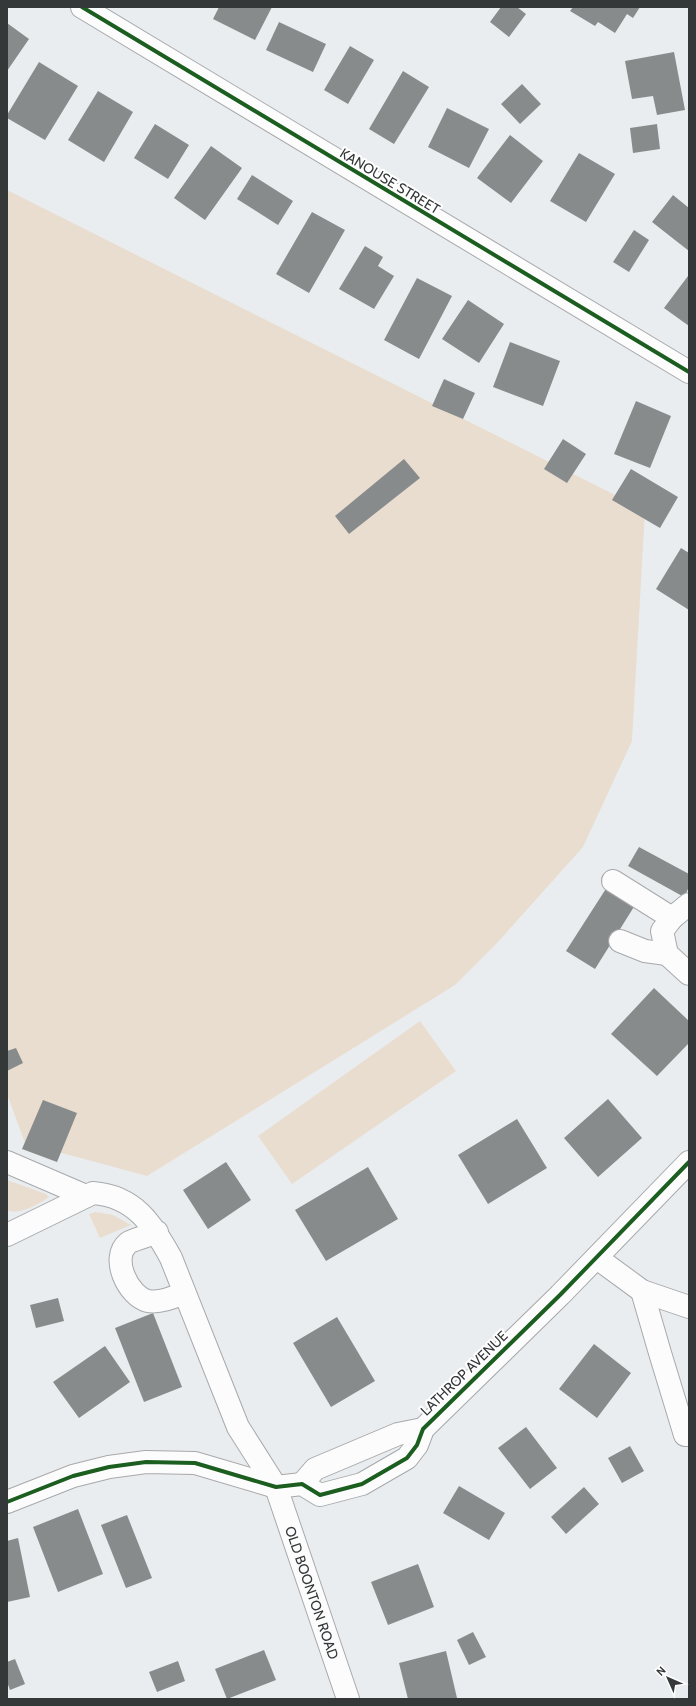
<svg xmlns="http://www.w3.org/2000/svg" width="696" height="1706" font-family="Cabin,sans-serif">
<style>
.green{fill:#e9ddd0}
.building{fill:#888b8c}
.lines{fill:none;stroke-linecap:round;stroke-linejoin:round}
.minor-casing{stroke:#a7a9ab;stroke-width:24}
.minor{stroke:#fcfcfd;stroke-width:22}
.cycleway-casing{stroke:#fff;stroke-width:6}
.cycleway{stroke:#1b5e20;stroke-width:4}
.labels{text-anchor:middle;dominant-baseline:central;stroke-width:4;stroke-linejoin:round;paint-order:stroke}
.street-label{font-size:14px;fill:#353839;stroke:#fff}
</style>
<rect width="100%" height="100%" fill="#eaedef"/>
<path class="green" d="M7,190L645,510L632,741L583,847L497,943L455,985L147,1176L25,1143L7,1094Z
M420,1021L456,1071L292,1184L258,1136Z
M7,1180L46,1194L49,1197C40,1204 17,1216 7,1210Z
M96,1212L113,1215L131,1225L100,1238L89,1214Z"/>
<path class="building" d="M219,7H272L255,40L213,19Z
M501,7H517L526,14L509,37L490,22Z
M573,7H640L633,18L627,14L615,33L598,22L595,26L570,11Z
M279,22L326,44L313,72L266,50Z
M7,23L29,39L7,71Z
M350,46L374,60L348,104L324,90Z
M674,52L685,110L657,115L653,96L632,99L625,61Z
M39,62L78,86L45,140L7,118V115Z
M403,71L429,87L394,144L369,129Z
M522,84L541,104L520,124L501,104Z
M98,91L133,112L104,162L68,140Z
M447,108L489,129L469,168L428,147Z
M155,124L189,145L168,179L134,158Z
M657,124L660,149L633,153L630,128Z
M510,135L543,161L511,203L477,178Z
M211,146L242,168L205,220L174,198Z
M579,153L615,174L586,222L550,201Z
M252,175L293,201L278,225L237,199Z
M673,195L689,208V251L652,222Z
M312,212L345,230L309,293L276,274Z
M634,230L649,240L629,272L613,262Z
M365,246L383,257L378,266L394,276L374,309L339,289Z
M688,276L689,277V326L664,308Z
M417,278L452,296L419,359L384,340Z
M468,300L504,324L479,363L442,339Z
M510,342L560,361L543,406L493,387Z
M444,379L475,393L463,419L432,406Z
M636,401L671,416L650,468L614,454Z
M563,439L586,454L567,483L544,469Z
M404,459L420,478L349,534L335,516Z
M631,469L678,497L660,528L612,500Z
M681,548L689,553V610L656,589Z
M639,847L689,874V887L684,897L628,866Z
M609,884L637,902L595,969L566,951Z
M654,988L689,1021V1043L657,1076L611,1034Z
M16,1048L23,1063L7,1071V1051Z
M608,1099L642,1138L598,1177L564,1138Z
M43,1100L77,1113L57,1162L22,1149Z
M517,1119L547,1168L488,1204L458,1155Z
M226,1162L251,1200L208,1229L183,1190Z
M368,1167L398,1219L326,1261L295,1210Z
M58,1298L64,1321L36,1328L30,1305Z
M153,1313L182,1387L144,1402L115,1328Z
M337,1317L375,1381L331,1407L293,1343Z
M594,1344L631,1373L597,1418L559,1389Z
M105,1346L130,1382L79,1418L53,1382Z
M526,1427L557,1468L530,1489L498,1448Z
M630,1446L644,1471L622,1483L608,1458Z
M459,1486L505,1513L489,1540L443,1513Z
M584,1487L599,1504L566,1534L551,1517Z
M78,1509L103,1574L58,1592L33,1527Z
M127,1515L152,1578L126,1588L101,1525Z
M18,1538L30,1597L7,1602V1541Z
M418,1564L434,1607L388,1625L371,1582Z
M473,1632L486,1657L469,1665L457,1640Z
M264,1650L276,1680L227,1699L215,1669Z
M446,1651L457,1698L451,1699H408L399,1663Z
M15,1659L25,1684L10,1690L7,1682V1662Z
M178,1661L185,1681L157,1692L149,1672Z"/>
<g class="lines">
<g class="minor-casing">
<g id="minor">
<path d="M82,7L689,372"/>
<path d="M613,881L672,918"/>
<path d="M689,904L672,918L662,931L667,954L689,974"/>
<path d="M620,941L645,951L667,954"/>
<path d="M7,1162L86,1196"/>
<path d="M157,1232C151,1235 132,1240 128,1243C110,1258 128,1296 148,1301C159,1303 175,1297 184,1293"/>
<path id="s1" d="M7,1235L93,1193C135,1196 153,1225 171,1258L238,1427L276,1487L348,1699"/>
<path d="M597,1258L642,1291L689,1307"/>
<path d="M642,1291L660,1353L685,1435H689"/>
<path d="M302,1484L315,1469L398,1434L423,1429"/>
<path d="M7,1502L73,1476L109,1467L146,1462L195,1463L276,1487L302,1484L320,1495L362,1484L407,1458L417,1445L423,1429L560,1295L689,1162"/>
</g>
</g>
<use href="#minor" class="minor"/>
<g class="cycleway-casing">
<path id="cycleway" d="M82,7L689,372
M7,1502L73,1476L109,1467L146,1462L195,1463L276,1487L302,1484L320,1495L362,1484L407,1458L417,1445L423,1429L560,1295L689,1162"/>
</g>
<use href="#cycleway" class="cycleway"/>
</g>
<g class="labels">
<g class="street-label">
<text transform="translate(390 181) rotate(31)">KANOUSE STREET</text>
<text transform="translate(464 1373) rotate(-44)">LATHROP AVENUE</text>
<text stroke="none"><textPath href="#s1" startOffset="567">OLD BOONTON ROAD</textPath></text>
</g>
</g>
<rect width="696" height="1706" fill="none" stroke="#353839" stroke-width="16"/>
<g transform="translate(668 1678) rotate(315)" stroke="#ffffff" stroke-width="3" paint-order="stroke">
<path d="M0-3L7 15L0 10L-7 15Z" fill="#353839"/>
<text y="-6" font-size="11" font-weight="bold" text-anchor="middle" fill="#353839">N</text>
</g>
</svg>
